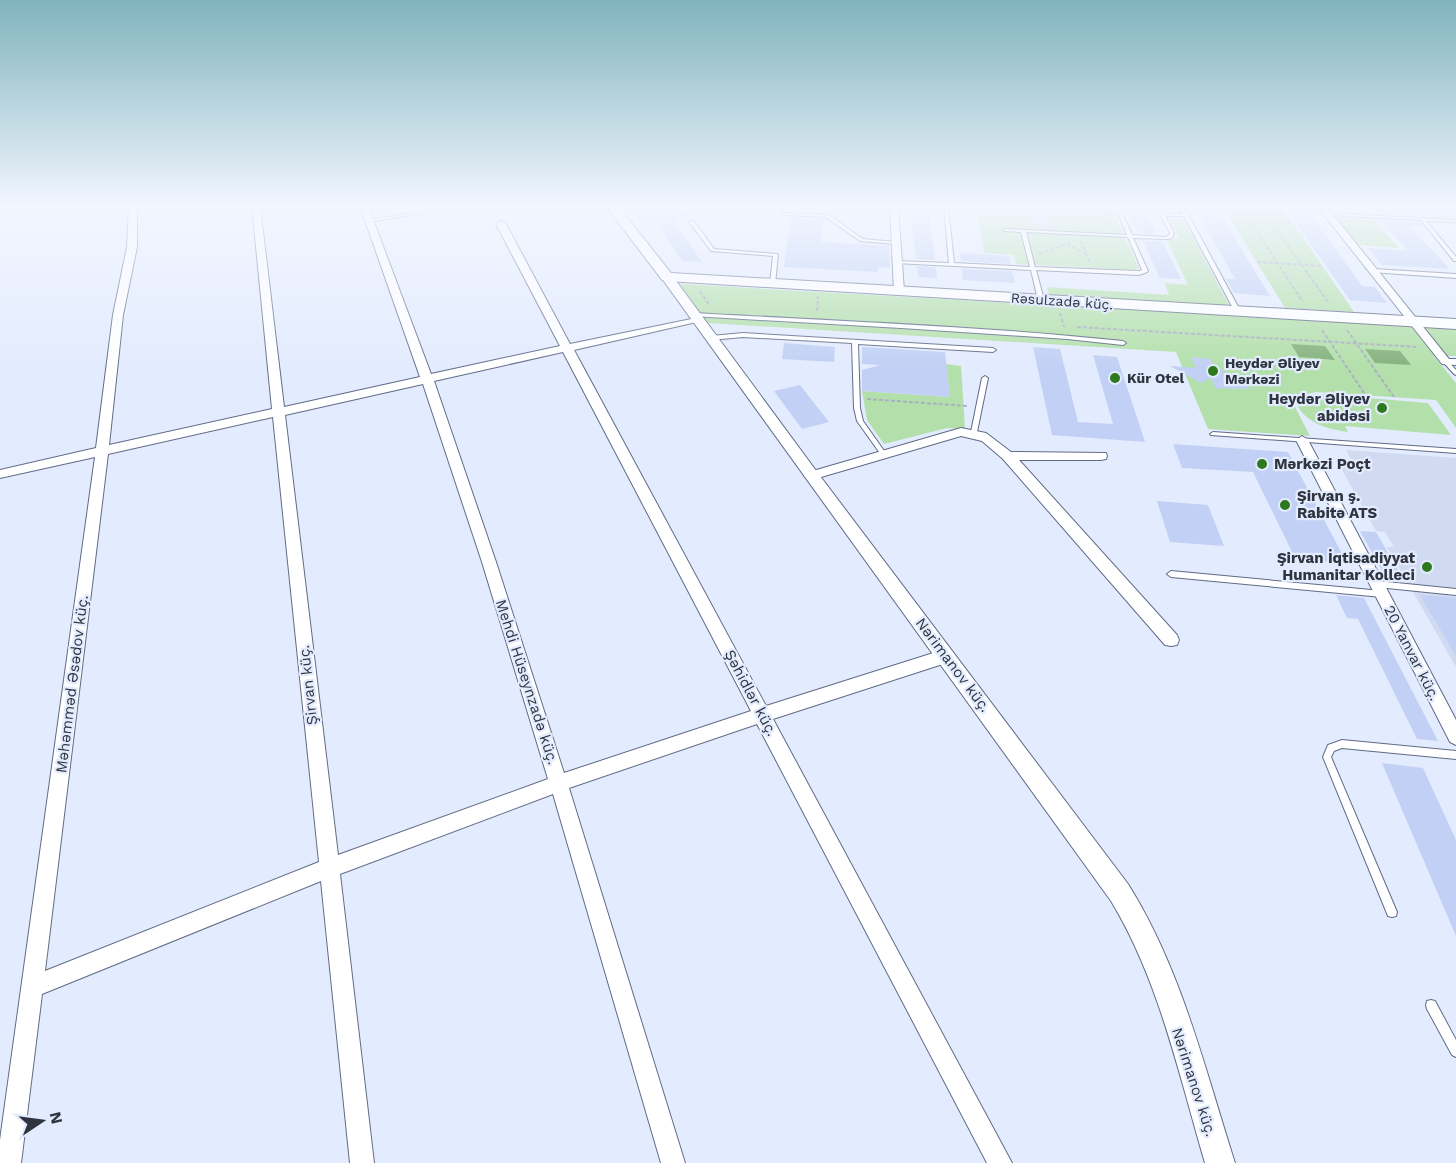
<svg xmlns="http://www.w3.org/2000/svg" width="1456" height="1163" font-family="'Work Sans',sans-serif">
<style>
.built{fill:#d0daf1}
.green{fill:#b3e0aa}
.water{fill:#85b27d}
.building{fill:#c1d0f4}
.lines{fill:none;stroke-linecap:round;stroke-linejoin:round}
.service-casing{stroke:#606b86;stroke-width:2}
.minor-casing{stroke:#606b86;stroke-width:2}
.tertiary-casing{stroke:#606b86;stroke-width:2}
.secondary-casing{stroke:#606b86;stroke-width:2}
.path{stroke:#a9b0c0;stroke-width:2;stroke-dasharray:4 2;stroke-linecap:butt}
.service{fill:#fff;fill-rule:evenodd}
.minor{fill:#fff;fill-rule:evenodd}
.tertiary{fill:#fff;fill-rule:evenodd}
.secondary{fill:#fff;fill-rule:evenodd}
.poi-dot{fill:#2e781e;stroke:#e3ebfe;stroke-width:2}
.labels{text-anchor:middle;dominant-baseline:central;stroke-width:4.5;stroke-linejoin:round;paint-order:stroke}
.far-street-label{font-size:14px;fill:#2f343f;stroke:#e3ebfe}
.far-poi-label{font-size:14px;font-weight:bold;fill:#2f343f;stroke:#e3ebfe;text-anchor:start}
.poi-label{font-size:15px;font-weight:bold;fill:#2f343f;stroke:#e3ebfe;text-anchor:end}
.street-label{font-size:15px;fill:#2f343f;stroke:#e3ebfe}
</style>
<rect width="100%" height="100%" fill="#e3ebfe"/>
<path class="built" d="M1346,450L1456,458V667L1387,547H1394L1385,532L1376,531L1337,461L1352,462Z"/>
<path class="green" d="M975,206H1110L1139,268L1135,270L1016,264L1014,255L985,253Z
M1222,206H1281L1354,312L1285,308Z
M1336,217L1374,220L1399,248L1359,245Z
M1170,219L1184,220L1230,307L1049,295L1047,287L1169,295L1165,283L1188,285L1167,241L1179,238Z
M680,284L1456,328V356H1434L1456,383V428L1436,400L1316,392L1298,396L1293,403L1310,436L1208,429L1176,352L708,323Z
M946,364L961,366L965,429L947,428L884,444L867,420L862,391L950,397Z
M1321,394L1428,403L1451,435L1345,426L1348,432C1328,429 1307,424 1297,405C1303,395 1310,395 1321,394Z"/>
<path class="water" d="M1291,344L1325,346L1335,360L1299,357Z
M1365,349L1400,351L1411,365L1375,363Z"/>
<path class="building" d="M629,206H681L690,217L673,220L702,262L682,261L658,224L644,226Z
M910,206H928L935,260L916,259Z
M1126,206H1143L1156,234L1139,233Z
M1194,206H1215L1270,296L1234,293L1226,279H1235Z
M1284,206H1304L1362,286L1375,287L1387,303L1350,300Z
M1368,206H1456V218L1375,213Z
M1027,213L1048,215L1052,228L1030,226Z
M791,218L823,219L821,242L889,246L890,268L878,267V272L784,267Z
M1381,220L1420,222L1423,226L1408,225L1450,269L1382,265L1368,248L1408,251Z
M1143,241H1162L1181,279L1160,278Z
M960,253L1009,256L1011,264L961,261Z
M917,266L936,267L937,278L918,277Z
M962,269L1012,271L1015,283L963,280Z
M784,343L835,347L834,362L782,359Z
M862,347L945,352L950,397L862,391V370L880,365L862,364Z
M1033,347L1060,349L1078,422L1113,424L1093,355L1117,357L1145,442L1052,435Z
M1191,357L1211,359L1215,369L1227,370L1222,372L1234,376L1231,379L1251,389L1220,388L1217,390L1210,378L1201,383L1170,366L1196,368Z
M800,385L829,422L802,429L774,391Z
M1173,444L1288,452L1347,563L1296,560L1253,472L1182,468Z
M1157,501L1208,505L1224,546L1170,542Z
M1360,531L1376,532L1402,577L1385,576Z
M1336,595L1364,598L1438,741L1417,739L1358,619L1347,618Z
M1420,595L1456,598V656Z
M1382,763L1423,768L1456,840V936Z"/>
<g class="lines">
<g class="service-casing">
<path id="service" d="M453,206H462L370,222L368,221L370,220Z
M944,206H948L954,263L1030,267L1021,232L1006,231H1004V229L1127,235L1115,206H1119L1132,235L1166,237L1169,235L1170,233L1155,206H1159L1164,214H1183L1179,206H1183L1189,215V216L1241,312L1238,314L1235,312L1184,216H1165L1174,233L1173,237L1169,239L1133,238L1148,271L1147,272L1139,275L1036,270L1044,300L1041,302L1038,300L1031,270L895,263V262L897,261L949,263ZM1026,232L1128,237L1142,270L1139,271L1035,267Z
M783,213L829,215L863,239L896,242L898,243L896,244L860,241L826,217L785,215L783,214Z
M1326,213L1456,220V222L1426,221L1456,257V261H1454L1421,220L1328,215L1326,214Z
M690,221H694L714,249L778,254L775,284L770,283L773,256L711,251L690,223Z
M1373,269L1456,274V278L1371,272V270Z
M694,313C837,321 981,326 1123,341L1126,343L1123,345L1067,339L901,328L692,316V314Z
M743,333L993,348L996,350L993,352L858,344L860,408L863,421L887,455L884,457L882,456L857,421L854,408L852,343L743,337L711,340L708,338L711,336Z
M1446,360L1448,361L1456,370V375L1454,374L1443,362Z
M985,376L988,378L977,432L974,434L971,432L982,378Z
M1213,432L1456,449V453L1211,435L1210,434Z
M1171,571L1382,591L1385,592L1386,594L1385,596L1382,597L1171,577L1167,574Z
M1377,581L1456,589V595L1377,587L1374,586L1373,584L1374,582Z
M1342,740L1456,751V759L1342,748L1334,751L1331,757L1397,912L1396,916L1392,917L1388,916L1323,757L1328,745Z
M1431,1000L1435,1001L1456,1040V1057L1452,1055L1427,1009L1426,1005L1427,1001Z"/>
</g>
<g class="minor-casing">
<path id="minor" d="M129,206H137V247L123,315L109,445L272,409L252,206H260L284,407L420,377L360,206H368L431,374L560,346L496,224L501,221L506,224L570,344L701,317V321L574,350L766,706L946,649L952,651L954,656L952,661L773,719L1012,1163H987L757,724L569,788L685,1163H661L553,794L340,874L374,1163H350L321,881L42,994L21,1163H0V1140L95,457L0,478V470L96,448L113,315L127,247ZM563,352L751,711L564,773L496,562L434,381ZM423,384L482,562L548,779L338,855L285,415ZM273,417L319,862L45,971L108,454Z
M890,206H898L904,291L899,294L894,291Z
M1317,206H1326L1449,359H1456V365L1442,364Z
M961,428L986,433L1011,452L1106,453L1107,456L1106,459L1101,460H1019L1177,635L1179,640L1177,645L1171,646L1165,645L1003,459L982,441L961,436L811,480L804,476L806,473Z
M1302,436L1308,440L1456,720V745L1450,742L1296,440Z"/>
</g>
<g class="tertiary-casing">
<path id="tertiary" d="M667,273L671,274L817,472L1128,884C1181,968 1205,1069 1235,1163H1205C1179,1075 1159,980 1111,901L663,280L661,277Z"/>
</g>
<g class="secondary-casing">
<path id="secondary" d="M606,206H618L671,273L1456,319V329L667,281L662,280Z"/>
</g>
<path class="path" d="M1102,206L1112,226
M1240,206L1303,302
M1260,206L1328,302
M1226,212L1286,214
M1232,221L1293,224
M1081,241L1090,263
M1067,244L1086,254
M1039,254L1070,243
M1257,262L1322,266
M700,291L710,306
M817,311L818,296
M1060,313L1064,327
M1077,327L1418,347
M1322,330L1366,396
M1347,330L1394,397
M867,399L968,406"/>
<use href="#service" class="service"/>
<use href="#minor" class="minor"/>
<use href="#tertiary" class="tertiary"/>
<use href="#secondary" class="secondary"/>
</g>
<linearGradient id="sky" x2="0" y2="1"><stop stop-color="#80b3bd"/><stop offset="0.56" stop-color="#f2f6ff"/><stop offset="1" stop-color="#f2f6ff" stop-opacity="0"/></linearGradient>
<rect width="1456" height="369" fill="url(#sky)"/>
<g class="poi-dot">
<circle cx="1213" cy="371" r="6"/>
<circle cx="1115" cy="378" r="6"/>
<circle cx="1382" cy="408" r="6"/>
<circle cx="1262" cy="464" r="6"/>
<circle cx="1285" cy="505" r="6"/>
<circle cx="1427" cy="567" r="6"/>
</g>
<g class="labels">
<g class="far-street-label">
<text transform="translate(1062 301) rotate(4)">Rəsulzadə küç.</text>
</g>
<g class="far-poi-label">
<text x="1225" y="363">Heydər Əliyev<tspan x="1225" dy="16">Mərkəzi</tspan></text>
<text x="1127" y="378">Kür Otel</text>
</g>
<g class="poi-label">
<text x="1370" y="399">Heydər Əliyev<tspan x="1370" dy="17">abidəsi</tspan></text>
<text x="1274" y="464" text-anchor="start">Mərkəzi Poçt</text>
<text x="1297" y="496" text-anchor="start">Şirvan ş.<tspan x="1297" dy="17">Rabitə ATS</tspan></text>
<text x="1415" y="558">Şirvan İqtisadiyyat<tspan x="1415" dy="17">Humanitar Kolleci</tspan></text>
</g>
<g class="street-label">
<text transform="translate(1412 653) rotate(63)">20 Yanvar küç.</text>
<text transform="translate(953 665) rotate(53)">Nərimanov küç.</text>
<text transform="translate(527 682) rotate(72)">Mehdi Hüseynzadə küç.</text>
<text transform="translate(72 684) rotate(-83)">Məhəmməd Əsədov küç.</text>
<text transform="translate(308 685) rotate(-96)">Şirvan küç.</text>
<text transform="translate(751 693) rotate(62)">Şəhidlər küç.</text>
<text transform="translate(1194 1082) rotate(72)">Nərimanov küç.</text>
</g>
</g>
<g transform="translate(42 1121) rotate(77)" stroke="#e3ebfe" stroke-width="4.5" paint-order="stroke">
<path d="M0-4.5L10 22L0 15L-10 22Z" fill="#2f343f"/>
<text y="-9" font-size="16" font-weight="bold" text-anchor="middle" fill="#2f343f">N</text>
</g>
</svg>
